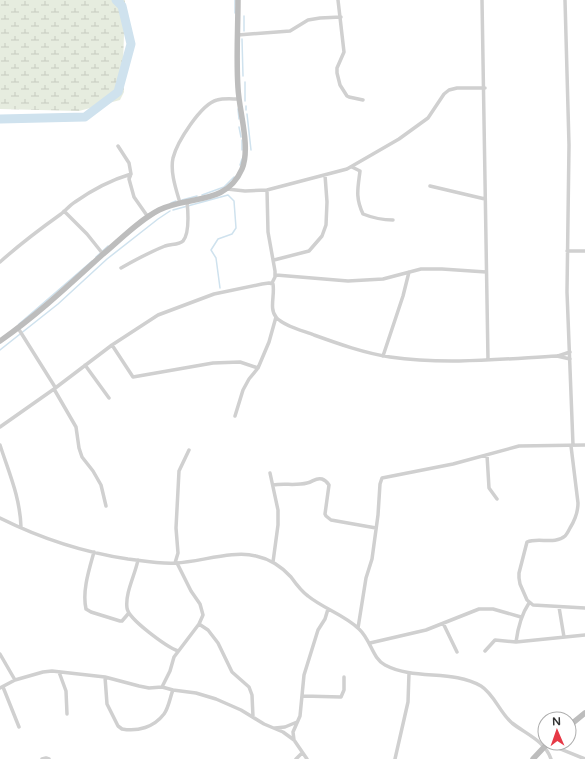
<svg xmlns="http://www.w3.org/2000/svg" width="585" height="759" font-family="'Varela Round',sans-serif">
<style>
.wetland{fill:url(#wetland-marsh)}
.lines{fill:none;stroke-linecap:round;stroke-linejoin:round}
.stream{stroke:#cfe2ee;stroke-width:1.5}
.river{stroke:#cfe2ee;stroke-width:9}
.street{stroke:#d0d0d0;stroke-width:3.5}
.secondary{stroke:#bdbdbd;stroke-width:5.5}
</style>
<defs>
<pattern id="wetland-marsh" width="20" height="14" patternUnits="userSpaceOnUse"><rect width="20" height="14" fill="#e6ecdf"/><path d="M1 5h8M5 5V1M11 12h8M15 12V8" fill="none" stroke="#c6cbc0"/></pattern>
</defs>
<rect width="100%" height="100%" fill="#fff"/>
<path class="wetland" d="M0,0H125L123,66L124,92L120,100L79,111L0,109Z"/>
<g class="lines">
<path class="stream" d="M235,0V13
M122,6L123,0
M244,31V16
M242,39L243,76
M245,82V101
M246,106V110
M238,109L239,119
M247,114L251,150
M239,127L241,137
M242,140V150
M240,165L242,159
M202,195L224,187L234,177
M182,200L197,196
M171,203L176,201
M173,210L228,195L234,201L236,228L232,234L218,239L211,250L216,258L220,288
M96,257L108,246
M19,324L92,261
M0,350L58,304L107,259L158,219L170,211"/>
<path class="river" d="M0,119L85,117L118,92L131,44L122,6L116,0"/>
<path class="street" d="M338,0L344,52L337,68V73L340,85L347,96L349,97L363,100
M482,0C485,120 485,240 488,360
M565,0L569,145L567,292L573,445
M238,35L290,31L308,20L320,18L341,17
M118,146L129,163L131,174L129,179L134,197L148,217
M352,167L360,171C358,188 355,197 363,214C373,218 383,220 393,220
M430,186L485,199
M227,189L245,191L267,190L347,169L399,139L428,118L444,94L449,90L457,88H485
M267,190L268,232L275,271V277L272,283
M180,203C176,189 170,172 173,158C177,142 201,104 217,100C224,98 232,99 239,99
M64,211L87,234L103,254
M567,251H585
M274,260L309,251L322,236L326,225L327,202L325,175
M0,262C19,245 40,229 61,214C66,210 70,205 75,202C92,190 111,180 131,174
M121,268C135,260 150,252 165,246C171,244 179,245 183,241C190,233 188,211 187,201
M276,275L348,281L383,279L421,269H442L486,272
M18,328L55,387
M112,345L133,377L213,363L240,362L258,368
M383,356L403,296L409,272
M558,356L570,352
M85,365L109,398
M54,389L76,427L79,448L82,457L93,471L101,485L106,506
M235,416L243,390L249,379L258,368L269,342L276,317
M0,427L54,389L112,345L158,315L214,294L262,284L269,283L273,284C275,295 269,309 276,317C283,326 304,331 314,335C339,344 364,353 390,357C446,365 502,359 557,356L570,359
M0,445C9,473 20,497 21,527
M571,446L578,503C578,513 575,520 570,528C569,530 567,534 565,536C555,545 538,537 527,542L519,573V578L520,584L527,600L533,605L585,608
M487,455L489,488L497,499
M270,473L278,510V525L273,562
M273,485C284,483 296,486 307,483C313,482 316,477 322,479C325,480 327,482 329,485L325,514L326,516L331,520L376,528
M0,518C42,539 82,552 128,559C144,561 160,564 176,563C200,562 233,550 256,556C270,559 281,566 291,577C296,584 301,591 308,596C324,609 345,615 359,629C371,640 372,658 385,665C415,681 452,669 481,686C494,694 500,713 512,723C526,734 545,741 551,759
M94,552C89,570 82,591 86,609L91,612L120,621H122L128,614
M138,560C135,575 125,593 127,608C128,619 167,647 178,651
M175,563L178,553L176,528L179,471L189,450
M559,607L564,637
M443,623L457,652
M199,624L208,630L218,643L232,672L249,687L252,695L253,717
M358,628L366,578L372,559L378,515L380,484L382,478L453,464L519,446L585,445
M516,642C518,627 521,615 529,603
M370,643L426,630L479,609H493L521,617
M485,651L495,640L516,642L585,635
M0,654L15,680
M59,672L66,691L67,714
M105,677L107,704L118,726L122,729C138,732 154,727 164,714C169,707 170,697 173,690
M3,687L19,727
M162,687L170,671L174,657L199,624L203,615L200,604L191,591L177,563
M0,688L15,680L43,672L52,671L105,677L139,686L149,688L162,687L173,690L196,693L216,699L241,710L264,724L283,732L294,740L307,759
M303,696L341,697L344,690V677
M275,728L285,727L297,722
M294,740L293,732L300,716L304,675L318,630L325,619L328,609
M550,743L553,746L585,759
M42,759L46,758L49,759
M296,759L302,753
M395,759L408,702L409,673"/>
<path class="secondary" d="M0,341C36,316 69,285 102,255C120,240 138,221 159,210C189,195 226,206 242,169C251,147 239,111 238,88C236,59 238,29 238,0
M569,726L585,713
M533,759L548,743"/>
</g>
<g transform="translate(557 731) rotate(358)"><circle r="19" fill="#ffffff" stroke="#adadad"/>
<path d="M0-3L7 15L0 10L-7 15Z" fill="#e63946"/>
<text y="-6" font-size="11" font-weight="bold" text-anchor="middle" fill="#333333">N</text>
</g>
</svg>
